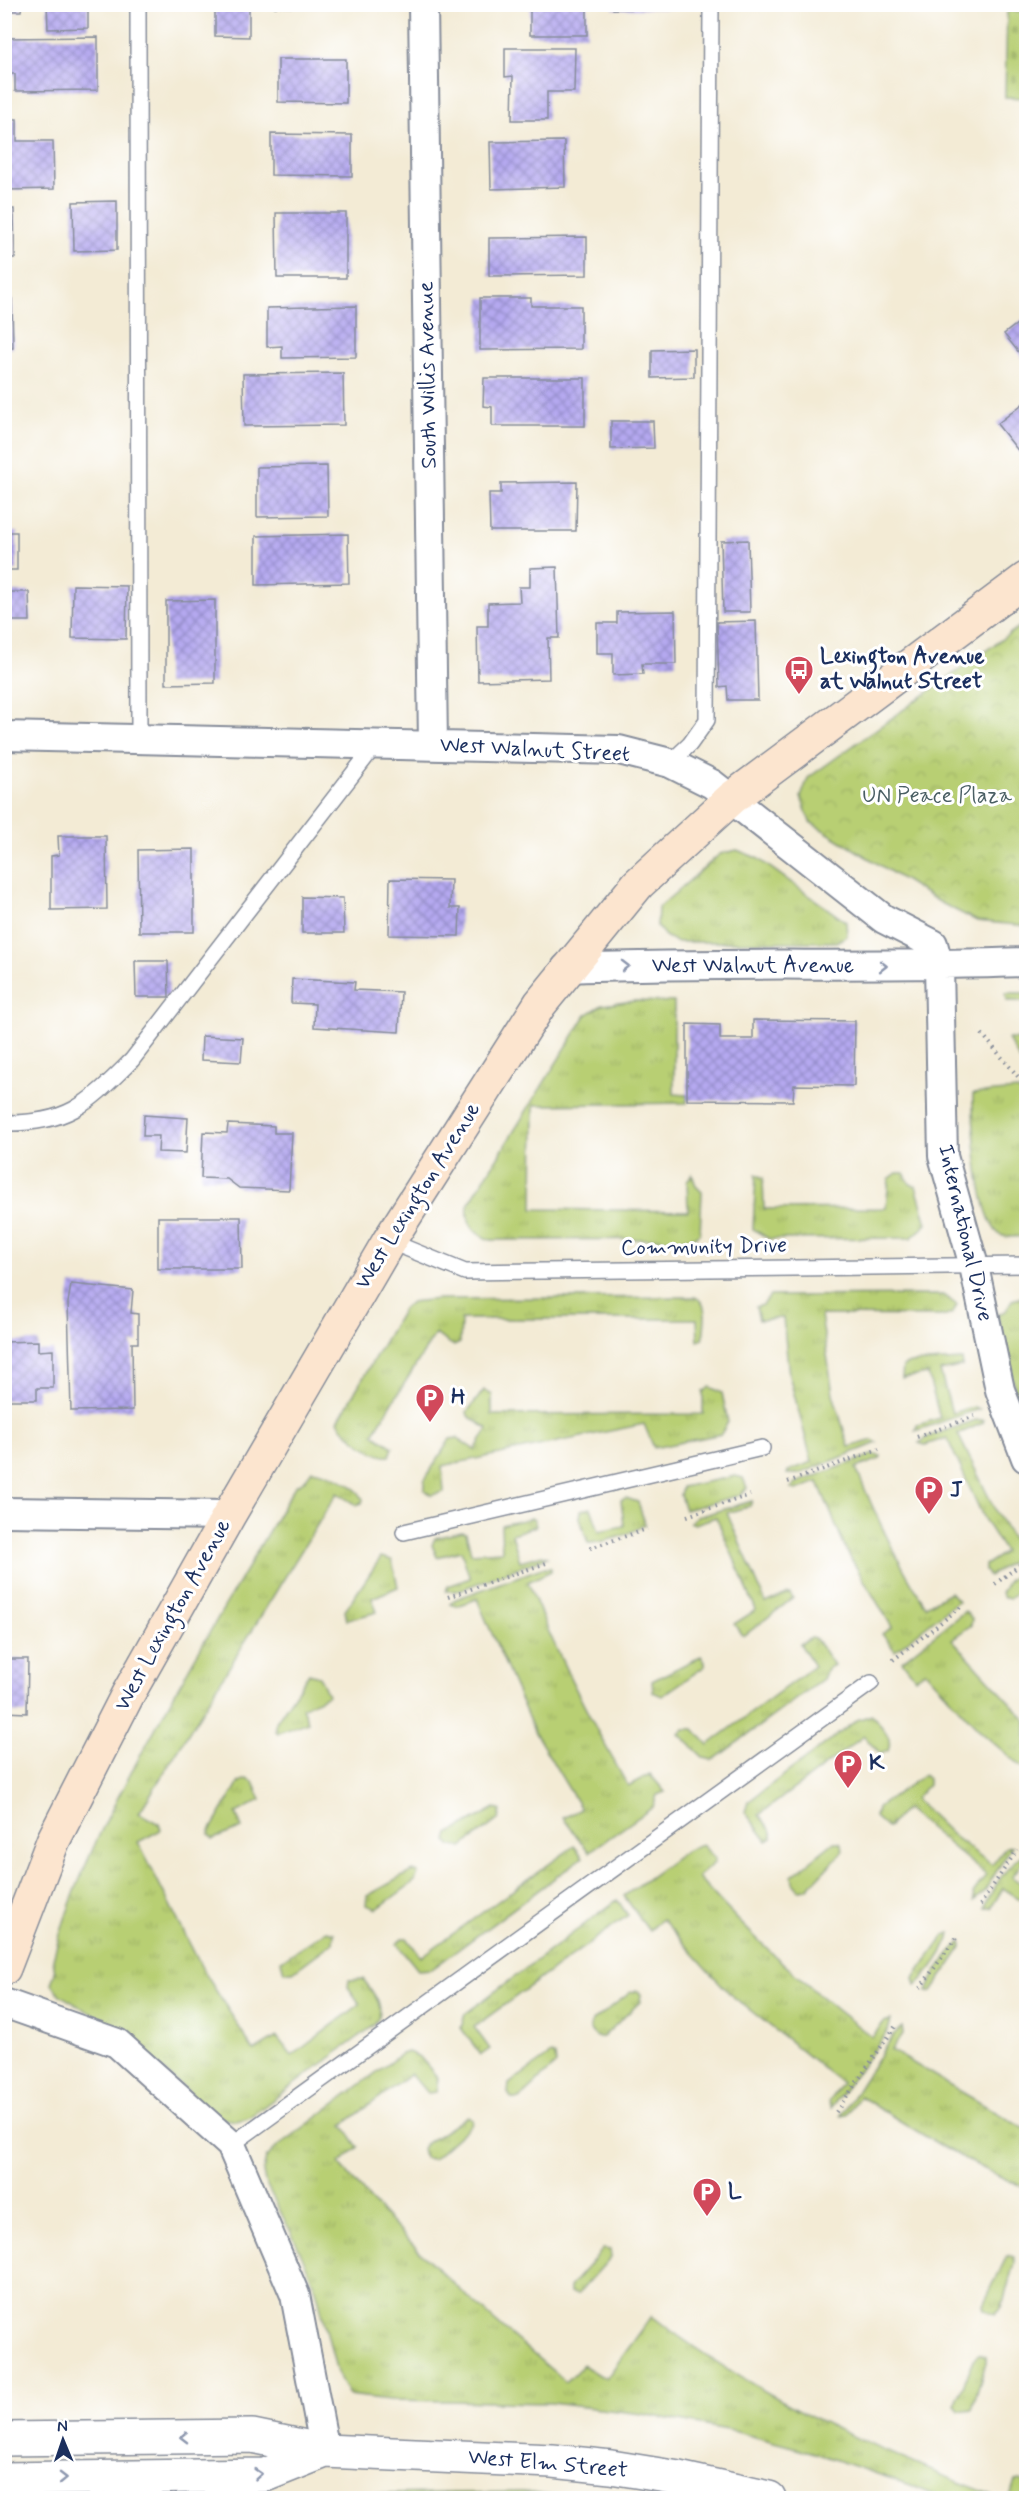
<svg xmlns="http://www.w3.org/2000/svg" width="1031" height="2503" font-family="Mynerve,sans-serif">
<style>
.grass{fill:url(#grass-tufts);stroke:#6a7f68;stroke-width:1.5}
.cemetery{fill:url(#cemetery-stones);stroke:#6a7f68;stroke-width:1.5}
.park{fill:url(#park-crowns);stroke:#6a7f68;stroke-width:1.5}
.garden{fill:url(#garden-dots);stroke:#6a7f68;stroke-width:1.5}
.building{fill:url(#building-cross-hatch)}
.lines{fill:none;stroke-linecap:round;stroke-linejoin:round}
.service-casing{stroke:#878d9a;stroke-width:18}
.minor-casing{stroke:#878d9a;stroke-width:32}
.tertiary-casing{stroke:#878d9a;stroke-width:36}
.secondary-casing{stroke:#878d9a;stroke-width:36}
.path{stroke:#878d9a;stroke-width:4;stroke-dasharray:1.5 4.5;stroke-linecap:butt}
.service{stroke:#fff;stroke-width:15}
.minor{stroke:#fff;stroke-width:28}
.tertiary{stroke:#fff;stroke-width:33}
.secondary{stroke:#fce5cf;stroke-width:33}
.oneway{stroke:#8d97ae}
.labels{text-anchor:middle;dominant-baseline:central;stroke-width:6;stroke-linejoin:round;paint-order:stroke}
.street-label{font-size:22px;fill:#1b2f5e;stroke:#fff}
.poi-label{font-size:22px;font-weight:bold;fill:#1b2f5e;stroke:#fff;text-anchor:start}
.park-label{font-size:22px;fill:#4a5f64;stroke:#fff}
</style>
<defs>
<pattern id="grass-tufts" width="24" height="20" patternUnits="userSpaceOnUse" patternTransform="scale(1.5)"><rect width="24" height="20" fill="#b8cf73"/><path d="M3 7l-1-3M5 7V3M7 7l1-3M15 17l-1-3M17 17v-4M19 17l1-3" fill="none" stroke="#9eb266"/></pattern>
<pattern id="cemetery-stones" width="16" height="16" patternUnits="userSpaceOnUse" patternTransform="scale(1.5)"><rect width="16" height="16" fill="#b8cf73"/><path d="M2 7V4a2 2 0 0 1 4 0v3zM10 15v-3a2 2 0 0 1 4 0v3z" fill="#9eb266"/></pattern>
<pattern id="park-crowns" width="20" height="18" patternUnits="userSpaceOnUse" patternTransform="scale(1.5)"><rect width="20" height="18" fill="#b8cf73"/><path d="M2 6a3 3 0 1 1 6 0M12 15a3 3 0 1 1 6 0" fill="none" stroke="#9eb266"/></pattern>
<pattern id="garden-dots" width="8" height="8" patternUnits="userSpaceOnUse" patternTransform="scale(1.5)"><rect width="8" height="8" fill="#b8cf73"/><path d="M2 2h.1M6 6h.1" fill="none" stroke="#9eb266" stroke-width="1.8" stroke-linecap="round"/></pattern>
<pattern id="building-cross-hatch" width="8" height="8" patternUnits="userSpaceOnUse" patternTransform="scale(1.5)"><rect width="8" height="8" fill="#b5a9f0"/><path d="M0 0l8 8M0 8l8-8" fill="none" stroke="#928ac6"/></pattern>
</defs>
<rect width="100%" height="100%" fill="#fff"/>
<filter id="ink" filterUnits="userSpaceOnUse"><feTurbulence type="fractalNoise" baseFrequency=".0167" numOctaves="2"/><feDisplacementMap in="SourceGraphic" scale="12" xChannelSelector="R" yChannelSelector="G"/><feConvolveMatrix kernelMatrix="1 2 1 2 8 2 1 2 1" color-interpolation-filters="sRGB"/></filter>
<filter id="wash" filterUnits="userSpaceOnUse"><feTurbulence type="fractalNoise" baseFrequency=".008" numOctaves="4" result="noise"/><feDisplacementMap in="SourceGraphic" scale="24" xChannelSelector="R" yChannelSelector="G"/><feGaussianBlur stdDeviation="1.35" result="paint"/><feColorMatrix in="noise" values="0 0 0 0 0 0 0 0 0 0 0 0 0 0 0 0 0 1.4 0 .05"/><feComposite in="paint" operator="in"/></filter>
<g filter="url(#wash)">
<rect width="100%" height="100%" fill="#f3ebd5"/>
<path class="grass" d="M737,850L757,858L846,922L847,936L836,942H676L665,936L657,926L658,908L720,854Z
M635,1001L674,1002V1094L687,1095V1103L534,1105L533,1209L688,1211L687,1181L692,1174L696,1186L702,1192L700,1233L692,1239L491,1240C474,1235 466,1223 468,1205L586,1015L602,1005Z
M1008,1039H1026V1071Z
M1018,1090L1026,1099V1236C1020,1236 1010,1238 1003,1236C978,1229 972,1118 973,1094Z
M897,1173H904L910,1184L916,1186L927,1224L911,1238L769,1239L753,1229L756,1174L763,1178L764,1209L886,1208L889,1179Z
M943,1295L957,1305L953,1313L946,1316L821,1315L833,1394L849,1447L873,1440L877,1443L799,1474H787L788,1471L812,1462L789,1375L783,1318L759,1320L756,1307L763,1305L770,1296Z
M1026,1296V1392L1016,1395L997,1314L1006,1311L1012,1300Z
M695,1297C710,1303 704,1325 703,1339L698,1341L697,1319H461L460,1343L454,1346L435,1334L373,1434L393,1447L390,1456C376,1459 345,1434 338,1421L403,1309L411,1302L438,1299Z
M962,1360L963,1366L940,1371L952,1413L974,1407L979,1409L915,1431L917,1425L940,1418L928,1374L902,1378L903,1366L910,1363Z
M710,1387L722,1393L728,1422L721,1434L654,1448L644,1424L442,1466L444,1492L431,1495L424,1489V1481L450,1439L457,1438L475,1450L488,1429L468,1416L467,1412L484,1390L492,1395V1415L703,1414V1392Z
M976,1420H983V1423L958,1434L996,1512L1015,1543L1026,1536V1552L989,1576L985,1571V1565L1005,1552L984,1519L947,1438L925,1445L919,1443L928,1437Z
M872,1455L881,1456L880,1459L856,1468C876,1517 897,1562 926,1606L950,1592L958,1601L895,1651L882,1634L892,1627L847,1552L818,1482L796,1490L791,1488L796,1483Z
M312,1470C328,1472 356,1484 363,1499L362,1503L356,1505L337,1493L139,1813L159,1824L161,1830L138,1842L203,1970L254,2051L277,2037L292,2056L360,2004L348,1987L349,1980L363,1979C375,1995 389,2010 372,2027L248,2118L236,2121L218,2118L117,2029L60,1995L51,1983L55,1973L53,1959C73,1881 111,1808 150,1738C196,1653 246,1570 295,1486L304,1481Z
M735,1476L743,1478L747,1488L740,1495L685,1510L680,1495L682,1487Z
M626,1498L638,1502L645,1524C630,1535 607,1542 588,1543L580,1518L581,1510L591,1508L599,1531L624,1526L621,1500Z
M752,1501L750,1506L727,1513L766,1603L787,1594H790L793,1598L745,1635L741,1634L734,1624L756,1610L716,1517L695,1524L690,1522L697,1517Z
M531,1518L534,1519L536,1526L512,1534L520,1561L542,1555L547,1557L457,1591H446L448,1586L470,1578L461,1551L437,1557L432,1545L435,1538L462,1532L466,1533L471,1553L502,1551L501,1525Z
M381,1557L392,1560L398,1587L372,1598L377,1612L347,1620L345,1611Z
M542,1568H551V1571L528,1582C556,1654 590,1720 628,1786L650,1774L665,1792L657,1795L653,1807L589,1852L563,1818L581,1809L534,1731L477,1599L457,1606L450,1604L456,1599Z
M1026,1568V1585L1010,1598H1004L1001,1593L1008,1581Z
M965,1611L972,1619L971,1625L952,1639L1026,1720V1771L981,1732L925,1671L915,1678L902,1661Z
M811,1638L816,1639L834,1665L827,1669L823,1679L716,1758L712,1760L704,1758L679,1734L684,1729H694L708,1745L814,1666L800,1644Z
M701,1656L705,1662V1666L662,1696L653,1692L652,1681Z
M309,1673L319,1676L328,1695L302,1708L308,1722L278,1733L276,1731V1722Z
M872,1715C881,1727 894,1736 888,1751L880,1754L864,1736L759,1815L772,1832V1838L767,1841L745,1812L748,1802L857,1720Z
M924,1775L928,1779V1785L915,1799L952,1835L992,1865L1006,1847L1012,1846L984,1892L974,1901L973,1893L986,1875L906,1809L887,1828L875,1817L877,1808Z
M247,1779L253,1782L261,1800L236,1813L242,1828L213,1839L209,1834L211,1829L239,1782Z
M495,1808L501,1811L499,1819L462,1847L451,1846L447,1841L449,1834Z
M834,1842H840L843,1849L841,1853L807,1889L799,1890L793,1883L792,1876Z
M702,1845L715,1858L714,1863L698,1877C751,1937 808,1989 872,2037L884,2022L891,2020L888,2031L831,2108L828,2102L842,2083L731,1995L662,1919L649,1931L624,1896L687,1850Z
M574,1846L583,1857L432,1969L418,1970L397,1944L402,1938H407L421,1957Z
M1023,1854L1024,1860L1012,1877L1026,1887V1903L1003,1888L991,1908H985C991,1889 1007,1866 1023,1854Z
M412,1871L418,1873L415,1881L377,1909L366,1905L367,1896Z
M617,1900L628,1915L474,2027L490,2049L481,2055L461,2028L465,2014Z
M326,1931L334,1933L333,1942L293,1972H284L281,1961Z
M951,1933C945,1952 930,1973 916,1985L914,1978L945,1935Z
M961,1942L962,1947L932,1991L927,1992C932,1975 947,1953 961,1942Z
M637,1991L641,1994L640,2002L603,2037H596L590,2030L592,2022L631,1992Z
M902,2027L903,2034L891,2050L1026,2130V2188C968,2164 914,2130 860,2096L847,2114L841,2115L893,2035Z
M408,2052L420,2057L438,2078L436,2092L427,2093L411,2074L343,2125L358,2147L339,2163C406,2245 485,2314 566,2382L583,2365L606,2379L652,2316C756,2398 878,2451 1000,2498H942L910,2485L815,2453L733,2431L642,2414L551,2403L390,2400L349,2395L337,2373L316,2289L297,2244L265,2182L263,2172L266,2158L276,2148L401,2054Z
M551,2054L555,2056L556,2064L519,2099H512L508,2093L509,2084Z
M468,2116L473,2120L472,2124L433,2159L424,2158L422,2149L424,2145Z
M603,2249L610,2250L611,2257L578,2294L570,2293V2287Z
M1007,2256L1014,2258V2263L1002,2307L995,2314L984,2310L983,2305Z
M979,2354L986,2357V2363L972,2409L959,2411L955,2405L975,2357Z
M1020,2480L1026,2483V2498H1010L1015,2481Z
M531,2492L574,2498H84Z"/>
<path class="cemetery" d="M1007,11H1026V98L1005,97Z"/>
<path class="park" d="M1026,622V926L977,921L941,903L810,822L801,797L808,778Z"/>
<path class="garden" d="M1006,993H1026V1001H1007Z"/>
<g id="blocks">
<path class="building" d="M4,4H22L21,11H4Z
M47,4H88V28L48,29Z
M260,4H333V8L260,7Z
M530,4H587V35H530Z
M613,4H679V9H613Z
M215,7L249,8V37L215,36Z
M98,37V90L15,91V74H4V38Z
M505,48H575L574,92H547V120H512L513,76L505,77Z
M278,59H346V103L278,102Z
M4,119H17V141H53L54,189L7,190Z
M271,134L352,135V176L271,175Z
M564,141L565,187L491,189L490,142Z
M117,201V250L74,251L73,202Z
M4,209H14L15,258H4Z
M276,213H346V278H277Z
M587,237V275L489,276V238Z
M480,298H531V306H581V349L480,350Z
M12,299L13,348L4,349V300Z
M356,306V357L282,358V346L267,347V308Z
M1026,317V357L1024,359L1004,334Z
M694,349V377L652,378V350Z
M343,373L344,425L244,426L243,374Z
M484,378H585V426H492V407L483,406Z
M1025,402L1026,456L1024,458L997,424Z
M611,421H653L654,448L611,449Z
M327,466L328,516L257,517V467Z
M577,482L576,531H490L489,493H501V483Z
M4,532H17V570H4Z
M348,534L349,583L256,585V536Z
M748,540L750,612H723L721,541Z
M557,567L559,638H548L549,679L478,681L477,626H488V603L520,602L519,587H530V568Z
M73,585L127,586L126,639L72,638Z
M4,592H29L30,621H4Z
M215,600V683L166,684V601Z
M675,611L676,664H642L643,674L613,675V653H597V623H617V612Z
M756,621L758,700H728L727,686L719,687L717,622Z
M58,836H106L107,909L51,910V856L59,855Z
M194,849V932H139L138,850Z
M390,879L451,880L450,908H460L459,936L389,935Z
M302,897L343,898L344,933H302Z
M135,961H168L169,997H136Z
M292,979L355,982L354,990L401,992L399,1032L314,1027L315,1004L291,1003Z
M753,1020L855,1021L854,1086L794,1085L793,1101L687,1100V1024L720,1025V1039H753Z
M202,1036L243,1038L241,1062L201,1060Z
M144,1115L188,1118L186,1153L158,1152L159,1136H143Z
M228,1124L274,1126V1133H292L289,1190L239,1188L227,1179L201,1178L203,1132L227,1133Z
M158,1217H241L242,1269H158Z
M71,1284L133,1290L131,1313L138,1314V1343H132L133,1410L71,1411L68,1303Z
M38,1341V1351L53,1350V1388H37V1400H4V1342Z
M4,1659H28L27,1713L4,1712Z"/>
</g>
</g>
<g filter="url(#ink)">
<use href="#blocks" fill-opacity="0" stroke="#878d9a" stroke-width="1.5"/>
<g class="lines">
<g class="service-casing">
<path id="service" d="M138,4L139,739
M670,763L690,744L707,720L711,4
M4,1123C70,1124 88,1103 132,1060L376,744
M389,1241L465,1272L1026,1265
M404,1532L762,1448
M231,2145L871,1683"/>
</g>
<g class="minor-casing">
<path id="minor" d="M423,4L433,745
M4,736L619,750L670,763L712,784L884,919L933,944L939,966L943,1156L974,1266L1000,1390L1026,1458
M566,968C720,961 873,968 1026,962
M4,1512L229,1515
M4,2003L117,2043L231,2145L295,2295L325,2451"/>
</g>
<g class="tertiary-casing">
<path id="tertiary" d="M4,2439L252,2436L325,2451L552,2461L611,2467L679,2478L769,2498
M4,2479L265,2475L325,2451"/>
</g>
<g class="secondary-casing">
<path id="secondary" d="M4,1968L53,1841L128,1694L229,1515L389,1241L540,1004L638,884L732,798L1026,579"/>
</g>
<path class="path" d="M982,1034L1026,1086
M917,1437L975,1416
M788,1482L879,1449
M687,1516L750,1495
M590,1548L647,1529
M995,1584L1026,1560
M448,1597L549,1562
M893,1660L962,1606
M980,1905L1017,1850
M920,1988L956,1938
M836,2112L897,2024"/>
<use href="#service" class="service"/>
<use href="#minor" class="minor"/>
<use href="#tertiary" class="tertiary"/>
<use href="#secondary" class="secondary"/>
</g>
<defs><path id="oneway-chevron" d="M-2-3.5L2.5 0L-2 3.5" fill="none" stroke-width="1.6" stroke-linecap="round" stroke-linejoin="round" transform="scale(1.5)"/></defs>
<g class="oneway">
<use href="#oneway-chevron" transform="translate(625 966) rotate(-1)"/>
<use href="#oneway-chevron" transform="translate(883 966)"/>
<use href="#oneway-chevron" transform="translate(184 2437) rotate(179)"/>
<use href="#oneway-chevron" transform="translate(258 2474) rotate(-4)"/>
<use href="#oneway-chevron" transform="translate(63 2478) rotate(-1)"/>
</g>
</g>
<defs>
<g id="bus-pin" transform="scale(1.5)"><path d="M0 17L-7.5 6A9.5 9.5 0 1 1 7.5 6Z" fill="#d1495b" stroke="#fff"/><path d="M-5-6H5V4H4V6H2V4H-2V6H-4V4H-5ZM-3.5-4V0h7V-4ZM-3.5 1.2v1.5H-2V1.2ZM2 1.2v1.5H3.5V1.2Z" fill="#fff"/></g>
<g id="parking-pin" transform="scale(1.5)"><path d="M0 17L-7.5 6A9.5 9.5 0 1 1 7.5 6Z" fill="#d1495b" stroke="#fff"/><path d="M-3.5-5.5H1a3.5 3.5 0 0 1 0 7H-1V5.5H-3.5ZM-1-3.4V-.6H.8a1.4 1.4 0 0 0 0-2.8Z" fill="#fff"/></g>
</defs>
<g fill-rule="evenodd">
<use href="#bus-pin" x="799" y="670"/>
<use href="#parking-pin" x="430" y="1398"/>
<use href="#parking-pin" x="929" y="1490"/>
<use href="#parking-pin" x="848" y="1764"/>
<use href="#parking-pin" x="707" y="2192"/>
</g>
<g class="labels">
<g class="street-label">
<text transform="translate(428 375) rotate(-91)">South Willis Avenue</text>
<text transform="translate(535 750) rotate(3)">West Walnut Street</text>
<text x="753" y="966">West Walnut Avenue</text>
<text transform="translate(418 1196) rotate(-58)">West Lexington Avenue</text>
<text transform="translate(965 1233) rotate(77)">International Drive</text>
<text transform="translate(704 1247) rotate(-1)">Community Drive</text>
<text transform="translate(173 1615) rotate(-61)">West Lexington Avenue</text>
<text transform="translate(548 2464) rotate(5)">West Elm Street</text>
</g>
<g class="poi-label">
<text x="820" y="657">Lexington Avenue<tspan x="820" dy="25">at Walnut Street</tspan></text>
<text x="451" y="1398">H</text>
<text x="950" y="1490">J</text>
<text x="869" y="1764">K</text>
<text x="728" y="2192">L</text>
</g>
<g class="park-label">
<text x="937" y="796">UN Peace Plaza</text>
</g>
</g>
<rect width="1031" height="2503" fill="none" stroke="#fff" stroke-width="24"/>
<g transform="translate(63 2440) rotate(358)" stroke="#ffffff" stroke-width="4.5" paint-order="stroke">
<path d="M0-4.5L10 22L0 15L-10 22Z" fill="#1b2f5e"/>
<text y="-9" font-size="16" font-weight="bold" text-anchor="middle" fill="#1b2f5e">N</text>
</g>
</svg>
